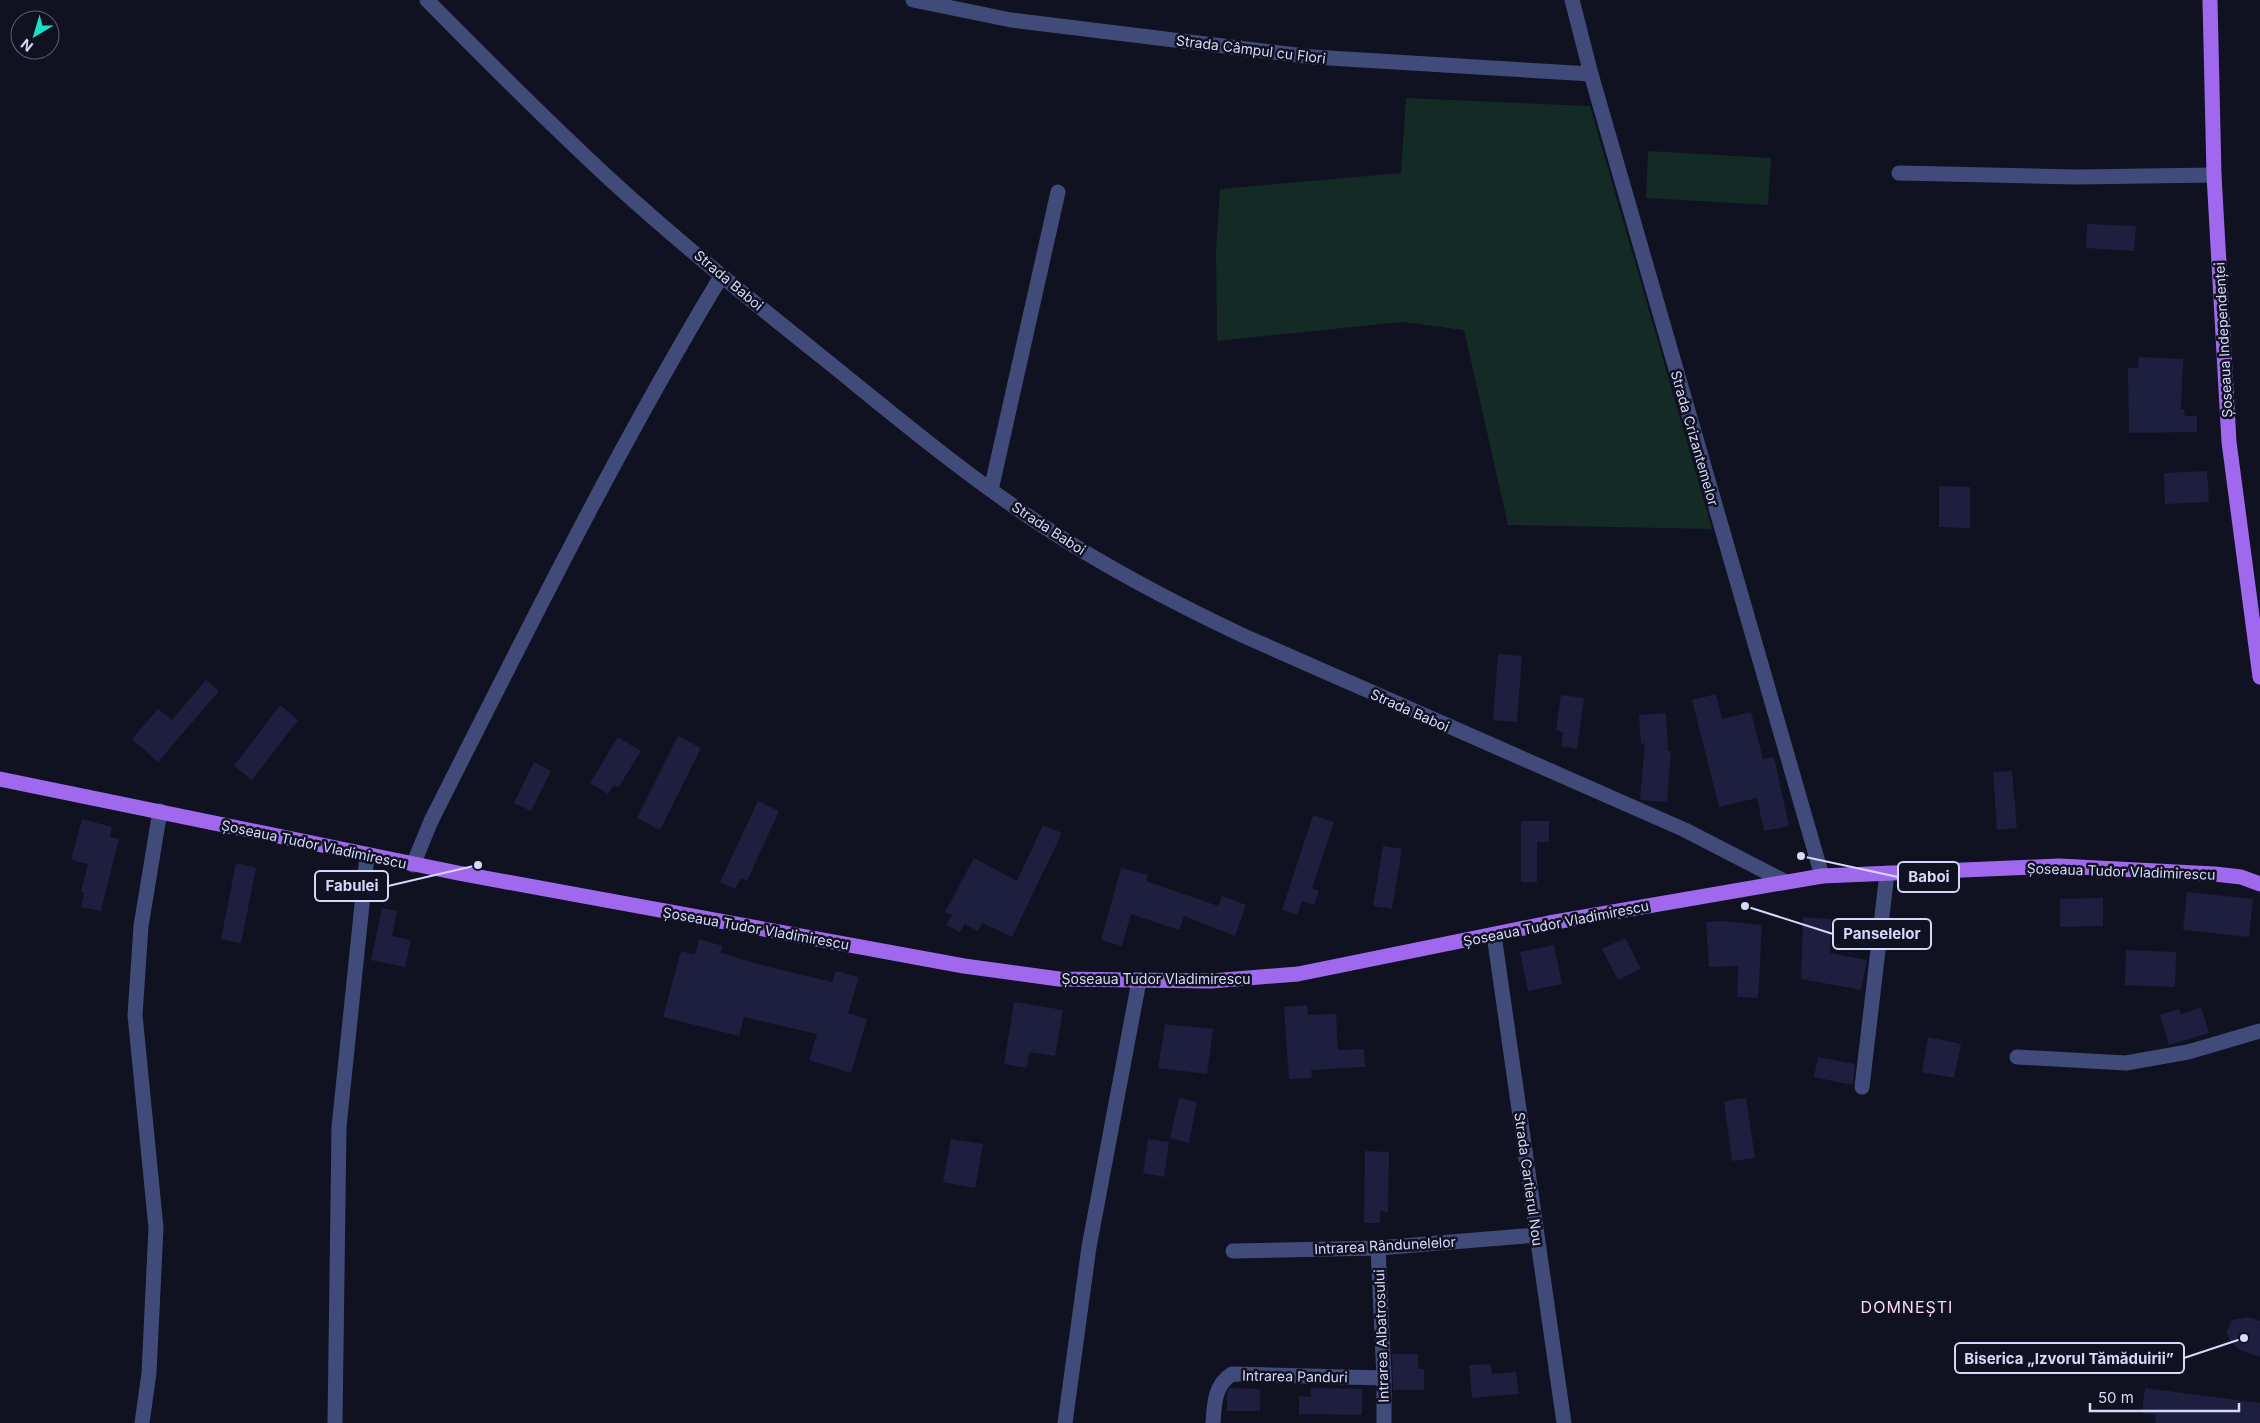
<svg xmlns="http://www.w3.org/2000/svg" width="2260" height="1423" font-family="Inter,sans-serif">
<style>
.green{fill:#142a25}
.building{fill:#1e1f3f}
.lines{fill:none;stroke-linecap:round;stroke-linejoin:round}
.minor{stroke:#414b7a;stroke-width:15}
.major{stroke:#a069ed;stroke-width:15}
.labels{text-anchor:middle;dominant-baseline:central;stroke-width:5;stroke-linejoin:round;paint-order:stroke}
.street-label{font-size:14px;fill:#d5d9fa;stroke:#101121}
.quarter-label{font-size:16px;letter-spacing:1px;fill:#fad7f5;stroke:#101121}
.leader{fill:none;stroke:#d5d9fa;stroke-width:2}
.callout-dot{fill:#d5d9fa;stroke:#101121;stroke-width:2}
.callout{fill:#101121;stroke:#d5d9fa;stroke-width:2}
.callout-label{font-size:15px;text-anchor:middle;font-weight:bold;fill:#d5d9fa}
</style>
<rect width="100%" height="100%" fill="#101121"/>
<path class="green" d="M1406,98L1590,106L1712,529L1508,525L1464,330L1402,322L1217,341L1216,252L1220,189L1401,173Z
M1648,151L1771,158L1768,205L1646,198Z"/>
<path class="building" d="M2087,224L2136,226L2134,251L2086,248Z
M2139,357L2183,359L2181,409H2184L2185,416H2197V432L2129,433L2128,368H2138Z
M2207,471L2209,502L2165,504L2164,473Z
M1939,486L1970,487V528L1939,527Z
M1498,654L1522,656L1517,722L1493,720Z
M206,680L219,691L158,762L132,739L158,709L172,720Z
M1716,694L1722,719L1751,712L1763,759L1774,757L1789,826L1764,831L1757,798L1719,807L1692,700Z
M1561,695L1584,698L1577,749L1561,746L1563,732L1556,731Z
M280,705L298,720L252,780L234,766Z
M1666,713L1668,751H1671L1667,802L1640,800L1645,743L1641,744L1639,715Z
M678,736L701,748L660,830L637,818Z
M618,737L641,751L618,788L614,785L608,794L590,783Z
M534,762L551,771L531,811L514,803Z
M2012,771L2017,828L1997,830L1993,772Z
M758,801L779,811L747,881L741,878L735,889L720,882Z
M1313,815L1334,822L1312,888L1319,891L1314,905L1302,901L1297,915L1282,910Z
M82,819L112,827L110,837L119,839L101,911L81,907L84,893L81,892L88,864L71,860Z
M1521,821H1549V842H1537V882H1521Z
M1043,825L1062,833L1012,937L982,923L978,931L965,924L960,932L946,925L952,915L945,912L974,858L1017,881Z
M1383,846L1402,849L1392,909L1373,906Z
M236,863L256,868L241,943L221,939Z
M1121,868L1148,875L1146,881L1218,906L1222,896L1246,905L1235,936L1184,916L1179,930L1131,914L1122,946L1101,940Z
M2187,892L2253,899L2249,937L2183,930Z
M2103,898V926L2060,927V899Z
M382,908L397,911L392,936L411,940L405,967L371,960Z
M1803,917L1831,919L1830,953L1867,960L1861,990L1801,979Z
M1722,921L1762,925L1758,998L1737,997L1738,966L1709,967L1706,922Z
M1625,938L1641,969L1618,980L1602,949Z
M699,939L723,946L721,953L758,964L832,982L836,971L859,977L848,1013L867,1019L851,1073L809,1060L817,1034L744,1017L739,1036L663,1017L681,951L695,955Z
M1554,945L1562,984L1528,991L1520,952Z
M2126,950L2176,952L2175,987L2125,985Z
M1014,1002L1063,1010L1055,1056L1029,1052L1027,1068L1004,1064Z
M1307,1005L1308,1015L1336,1014L1338,1050L1364,1049L1365,1067L1311,1070L1312,1078L1289,1079L1284,1007Z
M2201,1007L2209,1033L2169,1045L2160,1015L2179,1009L2181,1014Z
M1165,1024L1213,1029L1207,1074L1158,1068Z
M1928,1037L1961,1044L1954,1078L1922,1072Z
M1818,1057L1855,1064L1853,1085L1814,1077Z
M1179,1098L1197,1102L1189,1143L1170,1138Z
M1746,1098L1755,1158L1732,1161L1724,1101Z
M951,1139L983,1144L975,1188L943,1182Z
M1148,1139L1169,1142L1164,1177L1143,1173Z
M1365,1151L1389,1152L1388,1212L1380,1211V1223H1364Z
M2248,1317L2260,1321V1357L2240,1350L2232,1343L2226,1333L2232,1320Z
M1392,1354H1418V1369H1424V1390H1393Z
M1491,1364L1492,1374L1516,1372L1519,1394L1472,1398L1469,1365Z
M1230,1388L1260,1389V1411H1227V1393Z
M1311,1388L1362,1389V1415L1299,1414V1396L1311,1397Z
M2145,1388L2260,1403V1423H2155L2156,1415L2142,1413Z"/>
<g class="lines">
<path class="minor" d="M427,0C488,62 550,124 614,183C681,244 752,301 822,357C894,415 965,475 1043,526C1107,568 1174,603 1244,636L1685,830L1784,881
M913,0L1011,20L1313,57L1591,74
M1572,0L1591,74L1822,876
M1899,173L2077,177L2214,175
M991,490L1058,192
M413,865L431,821C524,637 615,452 722,275
M1494,935L1564,1423
M2017,1057L2126,1063L2188,1052L2260,1031
M1862,1087L1887,873
M1378,1248L1384,1378V1423
M1233,1251L1378,1248L1537,1235
M142,1423L149,1373L156,1228L135,1015L141,926L160,811
M335,1423L339,1127L367,856
M1065,1423L1089,1247L1139,981
M1213,1423C1214,1404 1215,1384 1232,1374L1384,1378"/>
<path class="major" d="M2210,0L2214,175L2229,442L2260,677
M0,779L458,873L964,966L1059,979L1211,981L1298,974L1549,923L1822,876L2059,866L2215,874L2241,877L2260,884"/>
</g>
<g class="labels">
<g class="street-label">
<text transform="translate(1251 49) rotate(7)">Strada Câmpul cu Flori</text>
<text transform="translate(729 280) rotate(40)">Strada Baboi</text>
<text transform="translate(2223 340) rotate(-93)">Șoseaua Independenței</text>
<text transform="translate(1695 438) rotate(74)">Strada Crizantemelor</text>
<text transform="translate(1049 528) rotate(33)">Strada Baboi</text>
<text transform="translate(1410 710) rotate(24)">Strada Baboi</text>
<text transform="translate(314 844) rotate(12)">Șoseaua Tudor Vladimirescu</text>
<text transform="translate(2121 871) rotate(2)">Șoseaua Tudor Vladimirescu</text>
<text transform="translate(1556 923) rotate(-11)">Șoseaua Tudor Vladimirescu</text>
<text transform="translate(756 928) rotate(10)">Șoseaua Tudor Vladimirescu</text>
<text x="1156" y="978">Șoseaua Tudor Vladimirescu</text>
<text transform="translate(1529 1179) rotate(82)">Strada Cartierul Nou</text>
<text transform="translate(1385 1245) rotate(-3)">Intrarea Rândunelelor</text>
<text transform="translate(1381 1336) rotate(-92)">Intrarea Albatrosului</text>
<text transform="translate(1295 1376) rotate(1)">Intrarea Panduri</text>
</g>
<g class="quarter-label">
<text x="1907" y="1307">DOMNEȘTI</text>
</g>
</g>
<path class="leader" d="M1801 856L1898 877M478 865L388 886M1745 906L1833 934M2244 1338L2184 1358"/>
<g class="callout-dot">
<circle cx="1801" cy="856" r="5"/>
<circle cx="478" cy="865" r="5"/>
<circle cx="1745" cy="906" r="5"/>
<circle cx="2244" cy="1338" r="5"/>
</g>
<g class="callout">
<rect x="1898" y="862" width="61" height="30" rx="5"/>
<rect x="315" y="871" width="73" height="30" rx="5"/>
<rect x="1833" y="919" width="98" height="30" rx="5"/>
<rect x="1955" y="1343" width="229" height="30" rx="5"/>
</g>
<g class="callout-label">
<text x="1929" y="882">Baboi</text>
<text x="352" y="891">Fabulei</text>
<text x="1882" y="939">Panselelor</text>
<text x="2069" y="1364">Biserica „Izvorul Tămăduirii”</text>
</g>
<g transform="translate(35 35) rotate(218)"><circle r="24" fill="#101121" stroke="#5f6178"/>
<path d="M0-4L9 19L0 12L-9 19Z" fill="#1cdfca"/>
<text y="-8" font-size="14" font-weight="bold" text-anchor="middle" fill="#d5d9fa">N</text>
</g>
<path d="M2090 1403v8h149v-8" fill="none" stroke="#d5d9fa" stroke-width="2.5"/>
<text x="2098" y="1403" font-size="15" fill="#d5d9fa" stroke="#101121" stroke-width="4" paint-order="stroke">50 m</text>
</svg>
